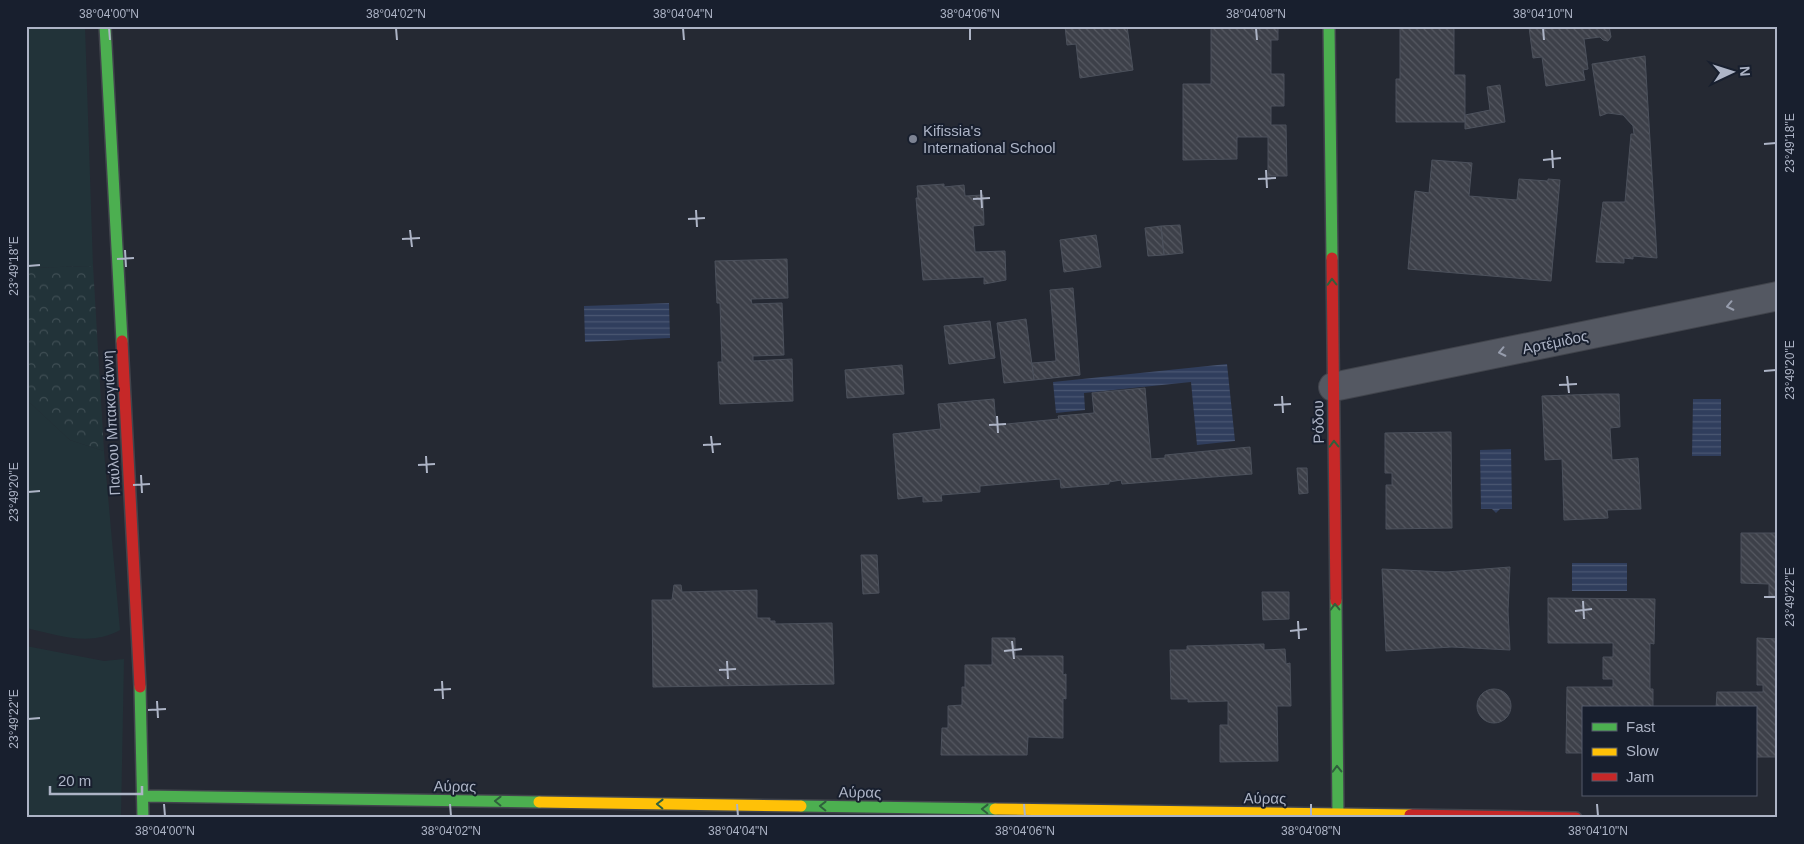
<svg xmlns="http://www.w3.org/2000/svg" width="1804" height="844" font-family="Arial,sans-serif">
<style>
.grass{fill:#223339}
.forest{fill:url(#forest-crowns)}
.water{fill:url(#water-rules)}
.building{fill:url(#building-back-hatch);stroke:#4c515c}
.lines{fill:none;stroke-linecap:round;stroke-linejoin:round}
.street-casing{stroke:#41444c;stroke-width:30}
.fast-casing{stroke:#41444c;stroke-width:14}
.slow-casing{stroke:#41444c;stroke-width:14}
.jam-casing{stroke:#41444c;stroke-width:14}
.street{stroke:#545862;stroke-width:28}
.fast{stroke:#4caf50;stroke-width:11}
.slow{stroke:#ffc107;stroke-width:11}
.jam{stroke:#c62828;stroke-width:11}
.oneway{stroke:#2f603d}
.oneway2{stroke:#979dad}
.ticks{fill:none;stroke:#adb4c6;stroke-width:2}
.poi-dot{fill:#7d8393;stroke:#181f2e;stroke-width:2}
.labels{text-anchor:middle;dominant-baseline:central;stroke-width:4;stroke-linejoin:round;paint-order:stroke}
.poi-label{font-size:15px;fill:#adb4c6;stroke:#181f2e;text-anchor:start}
.street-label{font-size:15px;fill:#adb4c6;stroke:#181f2e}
.neatline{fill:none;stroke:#adb4c6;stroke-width:2}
.ticks-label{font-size:12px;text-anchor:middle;fill:#adb4c6}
</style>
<defs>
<pattern id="forest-crowns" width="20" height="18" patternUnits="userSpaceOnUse" patternTransform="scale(1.25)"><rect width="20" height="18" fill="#223339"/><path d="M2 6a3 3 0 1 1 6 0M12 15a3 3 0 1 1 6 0" fill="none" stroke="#3f4e54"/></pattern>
<pattern id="water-rules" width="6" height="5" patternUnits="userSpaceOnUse" patternTransform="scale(1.25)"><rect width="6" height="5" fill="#303e5d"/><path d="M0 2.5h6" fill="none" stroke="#4b5873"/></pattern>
<pattern id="building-back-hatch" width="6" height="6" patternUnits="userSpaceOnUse" patternTransform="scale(1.25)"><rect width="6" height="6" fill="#3d4049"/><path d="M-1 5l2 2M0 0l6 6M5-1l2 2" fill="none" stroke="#565962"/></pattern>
</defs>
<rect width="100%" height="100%" fill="#252933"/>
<path class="grass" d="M26,26H85L93,266L26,268Z
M26,399L70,440L104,451L120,630C90,647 58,635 26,628Z
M26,646L104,661L124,659L121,818H26Z"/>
<path class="forest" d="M93,266L104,451L70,440L26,399V268Z"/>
<path class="water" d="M669,303L670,338L585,342L584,306Z
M1227,364L1235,441L1197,445L1191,382L1084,393L1085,410L1056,413L1053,382Z
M1693,399H1721V456H1692Z
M1511,449L1512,509H1500L1496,513L1492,509H1481L1480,450Z
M1572,563H1627V591H1572Z"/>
<path class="building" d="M1065,26H1127L1133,70L1080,78L1076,44L1067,45Z
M1211,26H1278V40H1271V74H1284V106H1271V125H1286L1287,176H1268V137H1237V159L1183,160V84H1211Z
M1400,26H1454V75H1465V122H1396V79H1400Z
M1536,26H1609L1611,37L1608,41L1603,40L1600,37L1584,39L1588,69L1583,70L1585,80L1546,86L1542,57L1533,58L1529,27Z
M1645,56L1657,258L1633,256V259L1624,258V263L1596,262L1603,202H1625L1631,134H1634L1633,126L1623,115L1608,113L1600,116L1592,64Z
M1500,85L1505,122L1465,129V115L1490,110L1487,87Z
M1432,160L1472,163L1469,196L1517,200L1519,179L1548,181V179L1560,180L1551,281L1408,269L1415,191L1429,193Z
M944,184V187L964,185L965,196L983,195L984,225L973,226L975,252L1005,251L1006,280L984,284V277L923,280L916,198H918L917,186Z
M1180,225L1183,253L1164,255L1161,226Z
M1161,226L1164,255L1148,256L1145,228Z
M1096,235L1101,267L1064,272L1060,240Z
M787,259L788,298L751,299L752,304L782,303L784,355L753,356V361L792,359L793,401L720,404L718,362H722L720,303H717L715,261Z
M1073,288L1080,375L1034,380L1032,363L1056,361L1050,290Z
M1026,319L1034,380L1004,383L997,323Z
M990,321L995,358L949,364L944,326Z
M902,365L904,394L847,398L845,370Z
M1145,388L1151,459L1165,458V455L1250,447L1252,474L1122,484L1121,480L1109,482V484L1061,488L1060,479L980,486V492L941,495L942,501L923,502V496L898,499L893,434L941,429L938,404L994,399L996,425L1059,419L1058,416L1094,413L1092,393Z
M1599,394H1619L1620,427L1610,428L1612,460L1638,458L1641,509L1607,510L1608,518L1564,520L1562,459L1545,460L1542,396Z
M1451,432L1452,528L1386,529V485H1392V473H1385V433Z
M1297,468H1307L1308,493L1299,494Z
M1741,533H1778V596H1769V584L1741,583Z
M861,555H877L879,593L863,594Z
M1510,567L1508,611L1510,650L1452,647L1386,651L1382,569L1446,572Z
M674,585H681L682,592L757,590V618H770V621H775V624L832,623L834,684L653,687L652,600H672Z
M1262,592H1289V619L1263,620Z
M1548,598L1655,599L1654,644L1650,643V689H1653V708H1583V753H1566L1567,687H1613V679H1603V657H1613V643H1548Z
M992,638H1015V656H1063V675L1066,674V699L1063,698V738L1028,737L1027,755H941L942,728H948V706L962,705V687H965V665H992Z
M1757,638L1778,639V757H1755V708H1716L1717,692H1763V685H1757Z
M1264,644V650L1285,649L1286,664L1290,663L1291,706H1277L1278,761L1220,762V725H1228V701L1188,702V699H1171L1170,650H1187V646Z
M1477 706a17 17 0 1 1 34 0a17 17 0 1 1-34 0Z"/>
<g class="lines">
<g class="street-casing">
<path id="street" d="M1333,387L1778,296"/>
</g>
<g class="fast-casing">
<path id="fast" d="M105,26L122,341
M1329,26L1332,258
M1336,601L1338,818
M140,687L143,818
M143,796L539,802
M801,806L995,809"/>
</g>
<g class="slow-casing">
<path id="slow" d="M539,802L801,806
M995,809L1410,815"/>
</g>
<g class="jam-casing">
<path id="jam" d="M1332,258L1336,601
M122,341L140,687
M1410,815L1576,818"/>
</g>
<use href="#street" class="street"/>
<use href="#fast" class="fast"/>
<use href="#slow" class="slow"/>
<use href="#jam" class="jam"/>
</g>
<defs><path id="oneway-chevron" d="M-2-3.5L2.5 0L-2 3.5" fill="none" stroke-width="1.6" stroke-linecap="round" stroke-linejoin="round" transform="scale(1.25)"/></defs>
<g class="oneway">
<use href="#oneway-chevron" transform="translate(1332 282) rotate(-91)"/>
<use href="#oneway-chevron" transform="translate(1334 444) rotate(-91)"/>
<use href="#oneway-chevron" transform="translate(1335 607) rotate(-91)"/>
<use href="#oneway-chevron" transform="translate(1337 769) rotate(-91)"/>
<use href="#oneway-chevron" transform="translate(498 801) rotate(-179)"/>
<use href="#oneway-chevron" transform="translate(660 804) rotate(-179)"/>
<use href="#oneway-chevron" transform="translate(823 806) rotate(-179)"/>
<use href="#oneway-chevron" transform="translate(985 809) rotate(-179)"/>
</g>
<g class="oneway2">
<use href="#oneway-chevron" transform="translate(1730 306) rotate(168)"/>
<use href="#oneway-chevron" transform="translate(1502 352) rotate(168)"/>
</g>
<path class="ticks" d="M109,28L110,40M396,28L397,40M683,28L684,40M970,28V40M1256,28L1257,40M1543,28L1544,40M1764,144L1776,143M1552,150L1553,168M1543,160L1561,158M1266,170L1267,188M1258,179L1276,178M981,190L982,208M973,199L990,198M696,210L697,227M688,219L705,218M410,230L412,247M402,239L420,238M125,250L126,267M117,259L134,258M28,266L40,265M1764,371L1776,370M1567,376L1569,393M1559,385L1577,384M1282,396L1283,413M1274,405L1291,404M997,416L998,433M989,425L1006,424M711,436L713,453M703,445L721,444M426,456L427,473M418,465L435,464M141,475L142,493M133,485L150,484M28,492L40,491M1764,597H1776M1583,601L1584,619M1575,611L1592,609M1298,621L1299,639M1290,631L1307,629M1012,641L1014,659M1004,651L1022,649M727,661L728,679M719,670L736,669M442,681L443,699M434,690L451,689M157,701L158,718M148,710L166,709M28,719L40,718M164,804L165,816M450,804L451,816M737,804L738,816M1024,804L1025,816M1311,804V816M1597,804L1598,816"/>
<circle class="poi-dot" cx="913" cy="139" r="5"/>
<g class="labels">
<g class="poi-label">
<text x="923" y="130">Kifissia's<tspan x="923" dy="17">International School</tspan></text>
</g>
<g class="street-label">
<text transform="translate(1555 342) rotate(-12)">Αρτέμιδος</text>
<text transform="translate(1318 422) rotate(-91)">Ρόδου</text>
<text transform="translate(111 423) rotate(-93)">Παύλου Μπακογιάννη</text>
<text transform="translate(455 786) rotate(1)">Αύρας</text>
<text transform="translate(860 792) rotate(1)">Αύρας</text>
<text transform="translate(1265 798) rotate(1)">Αύρας</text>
</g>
</g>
<rect width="1804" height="844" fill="none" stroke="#181f2e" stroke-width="55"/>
<rect x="1582" y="706" width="175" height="90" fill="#181f2e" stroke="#545b6b"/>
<rect x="1592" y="723" width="25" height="8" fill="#4caf50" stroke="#545b6b"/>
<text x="1626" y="732" font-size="15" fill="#adb4c6">Fast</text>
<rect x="1592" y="748" width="25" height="8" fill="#ffc107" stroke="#545b6b"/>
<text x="1626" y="756" font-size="15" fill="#adb4c6">Slow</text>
<rect x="1592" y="773" width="25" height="8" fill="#c62828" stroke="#545b6b"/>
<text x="1626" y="782" font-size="15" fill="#adb4c6">Jam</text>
<g transform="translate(1732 72) rotate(86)" stroke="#181f2e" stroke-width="4" paint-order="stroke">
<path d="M0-4L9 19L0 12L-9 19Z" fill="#adb4c6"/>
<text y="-8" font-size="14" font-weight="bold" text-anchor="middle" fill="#adb4c6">N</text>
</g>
<path d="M50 786v8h92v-8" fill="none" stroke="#adb4c6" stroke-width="2.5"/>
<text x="58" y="786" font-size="15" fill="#adb4c6" stroke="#181f2e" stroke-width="4" paint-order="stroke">20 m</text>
<rect x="28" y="28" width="1748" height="788" class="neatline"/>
<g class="ticks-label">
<text x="109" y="18">38°04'00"N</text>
<text x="396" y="18">38°04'02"N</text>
<text x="683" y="18">38°04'04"N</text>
<text x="970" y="18">38°04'06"N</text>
<text x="1256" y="18">38°04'08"N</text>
<text x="1543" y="18">38°04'10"N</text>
<text transform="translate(1790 143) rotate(-90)" y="4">23°49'18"E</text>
<text transform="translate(14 266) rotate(-90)" y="4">23°49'18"E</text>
<text transform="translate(1790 370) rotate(-90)" y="4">23°49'20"E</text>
<text transform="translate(14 492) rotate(-90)" y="4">23°49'20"E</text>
<text transform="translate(1790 597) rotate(-90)" y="4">23°49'22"E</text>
<text transform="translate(14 719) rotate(-90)" y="4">23°49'22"E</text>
<text x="165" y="835">38°04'00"N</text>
<text x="451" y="835">38°04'02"N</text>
<text x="738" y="835">38°04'04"N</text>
<text x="1025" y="835">38°04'06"N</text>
<text x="1311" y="835">38°04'08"N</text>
<text x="1598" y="835">38°04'10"N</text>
</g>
</svg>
